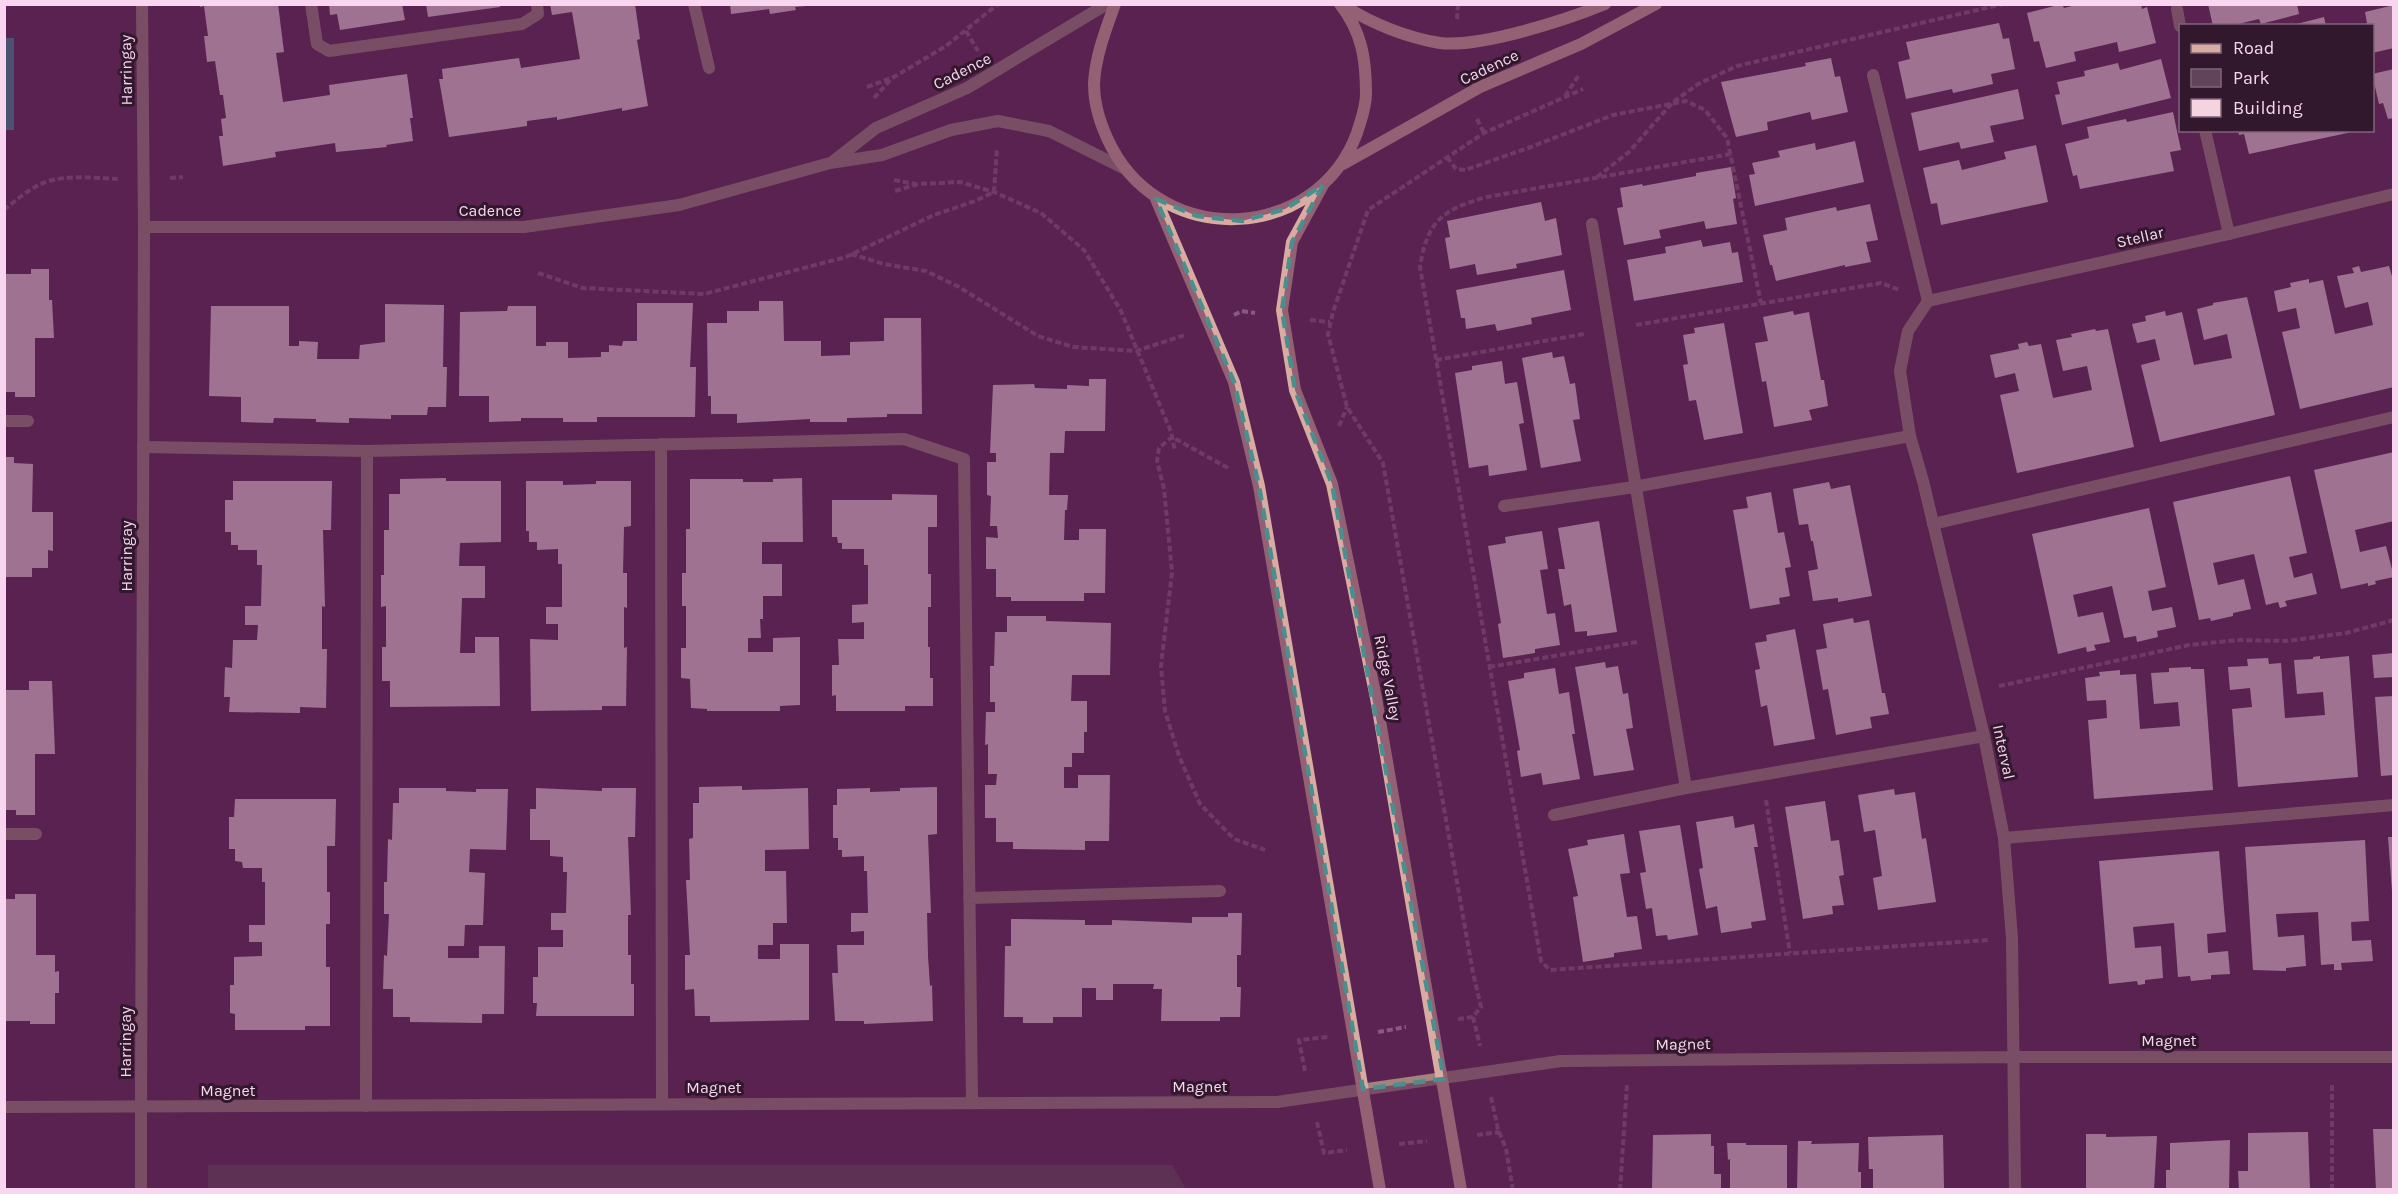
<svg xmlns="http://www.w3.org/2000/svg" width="2398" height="1194" font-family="Karla,sans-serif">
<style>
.green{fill:#61435a}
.water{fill:#398a9c}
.building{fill:#f5d3df}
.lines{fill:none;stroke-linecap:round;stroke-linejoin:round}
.path{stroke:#8a5981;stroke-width:4;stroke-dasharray:6 3;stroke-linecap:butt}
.lane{stroke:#a0847d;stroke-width:12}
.street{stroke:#a0847d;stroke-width:12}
.secondary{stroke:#d9aca1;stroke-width:12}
.marked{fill:none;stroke:#4a8e8e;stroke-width:4.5;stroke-dasharray:12 8;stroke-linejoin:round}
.labels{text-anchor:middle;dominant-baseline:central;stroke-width:6;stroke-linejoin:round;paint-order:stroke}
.street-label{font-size:16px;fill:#f9d6f0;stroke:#31182c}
</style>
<rect width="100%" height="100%" fill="#5a2351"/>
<path class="green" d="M208,1165H1172L1186,1189L208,1190Z"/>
<path class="water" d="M5,38H14V130H5Z"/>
<path class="building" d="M199,4H278L284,52L276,53L283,102L330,95L329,85L407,74L413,118H410L413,141L386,145L387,147L336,152L335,143L275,152L276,157L223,166L219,136H223L221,119L226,118L223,95H220L215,61L207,62L204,36H208L204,6L200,7Z
M329,4H402L405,20L340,30L337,14L330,15Z
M426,4H500V7L428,17Z
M550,4H635L640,39L637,40L648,106L622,111V108L557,120V117L527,121V126L449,137L439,79H443L442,69L519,58L521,68L580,59L572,12L552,15Z
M730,4H806V6L795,7L796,10L770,14L769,9L731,14Z
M2062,4L2064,8L2080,4H2141L2142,9L2147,7L2156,43L2119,52L2117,42L2074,52L2076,61L2046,68L2039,41L2034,42L2027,13Z
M2208,4H2297L2299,14L2261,24L2259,19L2230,26H2213Z
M2394,5V48L2372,53V26H2361L2367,23L2365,12Z
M2324,17L2326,26H2293V25Z
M1999,23L2003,39L2009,38L2015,69L1991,74L1993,84L1953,93L1952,89L1906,99L1898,62L1910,59L1906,42Z
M1831,58L1835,77L1840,76L1848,112L1812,120L1810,112L1767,122L1768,130L1736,137L1721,82L1806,66L1805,63Z
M2161,59L2171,98L2062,125L2055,95L2060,94L2057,82L2085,76L2084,71L2118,63L2120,70Z
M2394,69V118L2388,119L2383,103L2379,104L2372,74Z
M2018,89L2024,119L1990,126L1994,142L1961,149L1959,142L1919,151L1911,113Z
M2173,112L2181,150L2170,152L2174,171L2080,189L2077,175L2073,176L2065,144L2089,138L2087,127L2126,119L2127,122Z
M2238,130H2357V131L2249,154L2244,134L2239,135Z
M1855,141L1864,182L1755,206L1749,175L1755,174L1752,163L1780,157L1778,151L1815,143L1816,150Z
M2036,145L2048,202L1941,225L1937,203L1931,204L1923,168L1959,160L1962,170L2006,159L2004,152Z
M1731,167L1736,198L1733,199L1737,224L1706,229L1704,221L1659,230L1661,238L1624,245L1617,208L1623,207L1620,188L1642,184L1643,186L1696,176V173Z
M1541,202L1545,221L1556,218L1562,255L1516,264L1517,268L1477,275L1475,264L1450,269L1445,238L1450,237L1447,221Z
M1870,204L1878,240L1866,242L1871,262L1845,267V265L1776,281L1772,265H1770L1763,235L1787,230L1785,218L1836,207L1837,211Z
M1701,240L1703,247L1730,242L1732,253L1738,252L1743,282L1634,301L1627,260L1666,253L1665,247Z
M2359,266L2361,272L2389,266L2394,283V387L2300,409L2282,332L2300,328L2296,308L2278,312L2274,291L2291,287L2290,283L2309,279V283L2323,280L2335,334L2373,325L2368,302L2345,308L2337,276L2354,273L2352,268Z
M31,269H49V300H52L54,338H35V397H15V392H4V274H31Z
M1564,270L1571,310L1531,318L1532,324L1497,331L1495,324L1466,329L1465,318H1461L1456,290Z
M2247,297L2275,415L2160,442L2141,365L2160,360L2155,339L2137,343L2132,324L2146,321L2145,316L2165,311L2166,316L2182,312L2194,365L2232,358L2227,334L2204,340L2197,309L2213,305V303Z
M759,301H783L784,341H821V356L850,355V342L884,341V318H921L922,414H887V417L847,418V422H810V419L737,423V414H711V396H708L707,323H727V311H759Z
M637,303H693L690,367H696L695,417H597V422H563V418H521V421L489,422V396H459L460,312L507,311L508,306H536V346H546V342H568V358L601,357V352H609V345L622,346L623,341H637Z
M385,304L444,305L443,367H447L446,407H428L427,415H391V419L349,418V423L316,422V419L274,418L273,423L241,422V397L209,396L211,306H289V346H299V341L318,342L317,359H359L360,345L385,342Z
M1793,311L1794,315L1809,312L1821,380H1824L1828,406L1809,410L1812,420L1774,427L1766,381L1762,382L1755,343L1768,341L1763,317Z
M1724,323L1743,433L1704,440L1696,400L1689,401L1683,365L1688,364L1683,335L1695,333L1694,328Z
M2095,329L2096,331L2108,329L2134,447L2017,473L2000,395L2019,391L2015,373L1995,378L1990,355L2019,349L2018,344L2027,342L2029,346L2041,344L2053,398L2092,390L2087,366L2063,371L2056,340L2072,337L2071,334Z
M1552,352L1553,358L1564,356L1570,384L1575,383L1580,419L1573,420L1581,461L1541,468L1522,358Z
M1502,361L1505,384L1517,382L1524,423L1519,424L1527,470L1489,476L1488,465L1469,468L1455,373L1472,370V366Z
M1089,379H1106L1105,431H1065L1064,453H1050L1049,495H1068L1067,510H1065L1064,540H1079V529H1106L1105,593H1084V601H1011V597H996V569H986V537L998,538L997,526H990L991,496L987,495V462H996V453H990L993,385L1034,384L1035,388L1067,389V385L1089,386Z
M2394,452V521L2355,530L2360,552L2386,546L2394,577L2375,581L2376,584L2368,586V583L2341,589L2314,470Z
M4,457H14V463L33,464L32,512H53V551L48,550V568H32V577H4Z
M2290,476L2307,553L2289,557L2294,578L2312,573L2317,594L2285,601L2287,606L2280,608L2278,602L2266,605L2254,554L2213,563L2218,585L2244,579L2251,609L2233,613V616L2211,621L2210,618L2199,620L2173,502Z
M446,478V481H501V542L460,543L459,566H485V598H462L460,653H475V637H499L500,706L390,707V681H382V647H386V606L381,607V575H384V530H389V494H400V479Z
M802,478L803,542H762V564H782V596H763V619H760L761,638H748V652H773V638L800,637V705L780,706V711H707V709L691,708L690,679L681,678V648H686V606H682V573H686V529H690V479H743V482H773V479Z
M233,481H332L331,530H323L325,607L322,606V649H327L326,708L300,707V713L229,712L230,697H224L225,667L232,668L233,640H257L258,625H245V606H261L262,565H257V550H238V545H231V532H225V500H233Z
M526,481H563V485L596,484V481H631V526L624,527L623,573H627V608L624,607V648L627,647L626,706H602V710L531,711L530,639L558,640V624H546V607H562V564H558V549L537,550V542H529V531H526Z
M1829,482L1831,489L1850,485L1872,596L1838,602V598L1813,601L1808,571L1818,569L1813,541H1811L1808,524L1799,525L1793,489Z
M1771,492L1778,533L1784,532L1791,567L1785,568L1790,596L1779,598L1780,604L1750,609L1733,510L1748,508L1746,497Z
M892,494L937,495V527H928V574H931V607H928V647H930V678H933V706H905V711H836V695L832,696V665H839L838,639H864V622L852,623V605L868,604V565H864V549H842V543H838L837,537H832V500H892Z
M2149,508L2166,587L2148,591L2152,611L2172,607L2176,627L2157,631L2158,637L2137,642L2136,636L2124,638L2112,586L2073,595L2078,617L2103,612L2110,642L2094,645L2096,650L2087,652L2086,647L2058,654L2032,534Z
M1599,521L1617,632L1587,636V631L1575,632L1571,604L1564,606L1558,569H1565L1558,528Z
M1542,531L1548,569L1540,570L1547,614L1555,613L1560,645L1535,649V653L1503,658L1498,624L1501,623L1488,546L1506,543L1505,537Z
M1007,616H1046V621L1111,623L1110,675H1072L1071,701H1087V732H1084V753H1072V767H1064V788H1078V775H1110L1109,841H1085V850L1013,849V842H996V818H985V785H996L997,774H988V744L985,745L986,712H995V702H990V666H994L995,632H1007Z
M1853,618L1854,623L1869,620L1882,693H1885L1889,714L1870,717L1872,728L1836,735L1828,689L1823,690L1816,650L1827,648L1823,624Z
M1795,629L1815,739L1774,746L1767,705L1761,707L1755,670L1760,669L1755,643L1767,641L1766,635Z
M2394,653V677L2374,678L2372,655Z
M2320,656V659L2349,656L2358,777L2238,787L2232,709L2252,707L2250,688L2230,690L2228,667L2248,666L2247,659L2268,658L2269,664L2281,663L2285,718L2325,715L2323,692L2297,694L2294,660L2313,659V657Z
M1605,662L1606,668L1618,666L1623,694L1628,693L1633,728L1626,729L1634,770L1594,776L1575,667Z
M2191,667V669H2204L2213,790L2094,799L2088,720L2107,718L2106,700L2087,701L2085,678L2100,676L2099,672L2120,670V675L2136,674L2140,729L2180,726L2178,702L2154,704L2151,673L2169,672V668Z
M1555,668L1559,694L1569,692L1575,734H1572L1580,779L1543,785L1541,773L1521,777L1517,751L1520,750L1508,681L1524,678V673Z
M29,681H52L55,754H35V815H16V810H4V690H29Z
M2394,696V775L2381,776L2375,697Z
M742,786V790L808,788L809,849L765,850V871H786L787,923H773V945H758V959H780V944H809V1020L710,1022V1016H695L694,989L685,990V955H690L686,880H690L689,839L693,838V803H699V787Z
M937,787V834L928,835L931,913H927L928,956L930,986L932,985L933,1021L864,1024V1021H835L832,973H838L837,945H864V931L851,932V913H868L867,871H864V856L842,857V850H838V838H833V805H837V789L870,788V792L900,791V788Z
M399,788H446V791L476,792V789H508L506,850L470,849L469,872L485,873L483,925H465L464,946H448V958H479V946H505L504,1014H482V1023L410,1022V1017H393V989H383L384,955L387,956L389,914H384V882H387L388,839L392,840L393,803H399Z
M536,788L602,791V788H636L635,837H628L631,915H628V955H631V984H634V1016H536L537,1003H533V977H538V947H563V930H551V913H566L567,872H563V857L550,856V840H530V809H536Z
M1894,789L1895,795L1915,792L1922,839L1926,838L1936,902L1878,910L1873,878L1882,876L1875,830L1864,832L1858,795Z
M235,799H336L335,846H327V892H330V924H326V967H330V1026H305V1030H235V1014L230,1013V985H234V957L262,956V942H249V925H265V882H262V868H243L242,862L235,861V849H229V817H234Z
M1825,801L1831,841L1839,840L1844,875L1839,876L1844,905L1832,906L1833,914L1803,919L1785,807Z
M1733,816L1735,828L1754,824L1758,847H1754L1766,920L1751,922L1752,928L1721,933L1717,906L1706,909L1699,869L1703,868L1696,822Z
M1680,825L1698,935L1668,940L1667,935L1656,936L1652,908L1646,909L1640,873L1646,872L1639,831Z
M1624,834L1630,873L1620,874L1627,917L1637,916L1642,949L1614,953V957L1583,962L1573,897L1578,896L1568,849L1588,845L1587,840Z
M2388,837H2394V891H2392Z
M2365,840L2369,921L2351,922L2352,941L2371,940L2373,961L2341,963L2342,970H2334V964L2321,965L2318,912L2276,914L2278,937L2304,935L2306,966L2286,968V971L2253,970L2245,847Z
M2219,851L2226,932L2207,934L2208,953L2228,951L2230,974L2211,975V979L2191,981L2190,976L2178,977L2174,923L2133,927L2135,948L2161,946L2163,978L2145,980V984L2138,985L2137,981L2109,984L2099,861Z
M15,894H36V955H55V972L59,971V993H55V1024H30V1021H4V899H15Z
M1228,913H1242L1241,955H1237V987H1241L1240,1017H1220V1021H1161L1162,989H1153L1154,984H1113V1000H1096V988H1082V1017H1053V1023H1023V1017H1004L1005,946H1011V919L1085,920V925H1112V920L1192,923V917H1228Z
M2373,1129H2394V1190H2376Z
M2308,1132L2310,1190H2239L2238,1171H2248V1133Z
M1711,1134V1146H1714V1174H1721V1190H1652L1653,1135Z
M2086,1134H2106V1137L2157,1136L2154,1190H2086Z
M1943,1135L1944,1188L1873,1190V1169H1869L1868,1137Z
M2230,1140L2229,1190H2166V1170H2170V1143Z
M1798,1141H1812L1811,1144L1859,1143L1858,1172H1861V1190H1797Z
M1727,1143H1746V1145H1787V1190H1730V1159L1728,1160Z"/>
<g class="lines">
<path class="path" d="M1457,19L1458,4
M966,31L978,51
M867,87L894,77L946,46L998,4
M1565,96L1579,75
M874,98L893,77
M1477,119L1484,133
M1731,154L1487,197C1443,209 1427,221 1420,267L1541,961L1550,970L1988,940
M1447,157L1456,169L1465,170L1531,147L1613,115L1686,101L1705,110L1727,138L1761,303
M1597,177L1629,152L1672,103L1698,84L1737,66L2003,4
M170,178L183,177
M894,180L916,184
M895,191L918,184L960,182L994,192L1041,213L1084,250L1121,311L1171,432L1175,451
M4,210C14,202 24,193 35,187C58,173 92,178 118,179
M851,254L884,264L926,271L959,287L1038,336L1073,347L1136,351L1185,335
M538,273L583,288L704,294L846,257L934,215L975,201L994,192L997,148
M1234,315L1242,311L1255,313
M1310,320L1330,322
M1636,325L1881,283L1900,290
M1436,360L1584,334
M1339,426L1347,407
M1228,468L1172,437L1159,448L1157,461L1164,489L1172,572L1161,666L1165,711L1179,756L1200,804L1234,839L1265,850
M1489,667L1637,642
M1999,686L2189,645L2239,640L2287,641L2346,633L2394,620
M1766,800L1790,953
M1473,1017L1480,1046
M1458,1019L1473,1017L1481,1007L1473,973L1383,463L1347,407L1328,334L1333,312L1368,210L1484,133L1583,89
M1378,1032L1406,1027
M1305,1071L1299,1040L1328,1037
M1491,1097L1498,1129L1506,1149L1513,1190
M1317,1122L1324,1153L1347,1150
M1477,1135L1500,1132
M1399,1144L1427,1141
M1620,1190L1627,1085
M2332,1190V1082"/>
<path class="lane" d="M311,4L317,44L329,51L522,24L538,14L537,4
M694,4L709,68
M2177,9L2180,26
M1873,75L1928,301
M2205,130L2229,234
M1592,224L1686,788
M4,421H28
M661,444L662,1104
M143,447L367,451
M1504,506L1634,487L1910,436
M1933,524L2394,417
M1554,815L1686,788L1984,736
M4,834H36
M2004,838L2394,805
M969,898L1220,891
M366,1106L367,451L904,439L964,459L972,1103
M141,1190V1107"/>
<path class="street" d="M831,163L876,128L967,88L1107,4
M144,227H524L679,205L830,163L882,155L951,130L998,121L1049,131L1123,168
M4,1107L1277,1102L1561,1061L2013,1057H2394
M141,1107L144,227L142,4
M2015,1190L2012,938L2004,838L1984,736L1923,481L1910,436L1900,371L1908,331L1928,301L2229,234L2394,194"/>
<path class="secondary" d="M1115,4C1106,29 1095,57 1094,84C1094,106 1102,129 1112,148C1166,249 1317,241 1357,133C1361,119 1366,108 1366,94C1366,59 1362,32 1340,4
M1346,7C1373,24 1408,38 1440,43C1480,48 1566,20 1605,4
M1343,164L1480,87L1581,44L1656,4
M1323,185L1292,242L1282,310L1295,390L1332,484L1376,698L1461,1190
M1156,199L1234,382L1259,486L1380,1190"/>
</g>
<path d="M0 0H2398V1194H0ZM1323,185L1292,242L1282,310L1295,390L1332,484L1444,1079L1363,1089L1259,486L1234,382L1156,199L1197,216L1242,221L1285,209Z" fill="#5a2351" fill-opacity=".55" fill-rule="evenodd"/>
<path class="marked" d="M1323,185L1292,242L1282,310L1295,390L1332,484L1444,1079L1363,1089L1259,486L1234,382L1156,199L1197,216L1242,221L1285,209Z"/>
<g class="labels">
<g class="street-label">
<text transform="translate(1489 67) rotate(-25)">Cadence</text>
<text transform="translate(126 70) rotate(-91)">Harringay</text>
<text transform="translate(962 71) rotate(-27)">Cadence</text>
<text x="490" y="210">Cadence</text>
<text transform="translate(2140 237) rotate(-13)">Stellar</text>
<text transform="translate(126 556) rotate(-90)">Harringay</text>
<text transform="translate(1388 678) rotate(79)">Ridge Valley</text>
<text transform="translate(2004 752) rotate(78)">Interval</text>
<text x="2169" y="1040">Magnet</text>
<text transform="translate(125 1042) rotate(-90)">Harringay</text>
<text transform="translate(1683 1044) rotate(-1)">Magnet</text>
<text x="1200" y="1086">Magnet</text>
<text x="714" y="1087">Magnet</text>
<text x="228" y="1090">Magnet</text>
</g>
</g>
<rect width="2398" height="1194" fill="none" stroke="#f9d6f0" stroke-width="12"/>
<rect x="2179" y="24" width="195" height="108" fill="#31182c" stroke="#81647a" stroke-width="1.5"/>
<rect x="2191" y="44" width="30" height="9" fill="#d9aca1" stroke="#81647a" stroke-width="1.5"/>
<text x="2233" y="54" font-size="18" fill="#f9d6f0">Road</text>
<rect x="2191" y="69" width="30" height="18" fill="#61435a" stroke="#81647a" stroke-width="1.5"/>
<text x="2233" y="84" font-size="18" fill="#f9d6f0">Park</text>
<rect x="2191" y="99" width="30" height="18" fill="#f5d3df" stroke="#81647a" stroke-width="1.5"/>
<text x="2233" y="114" font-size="18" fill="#f9d6f0">Building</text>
</svg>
